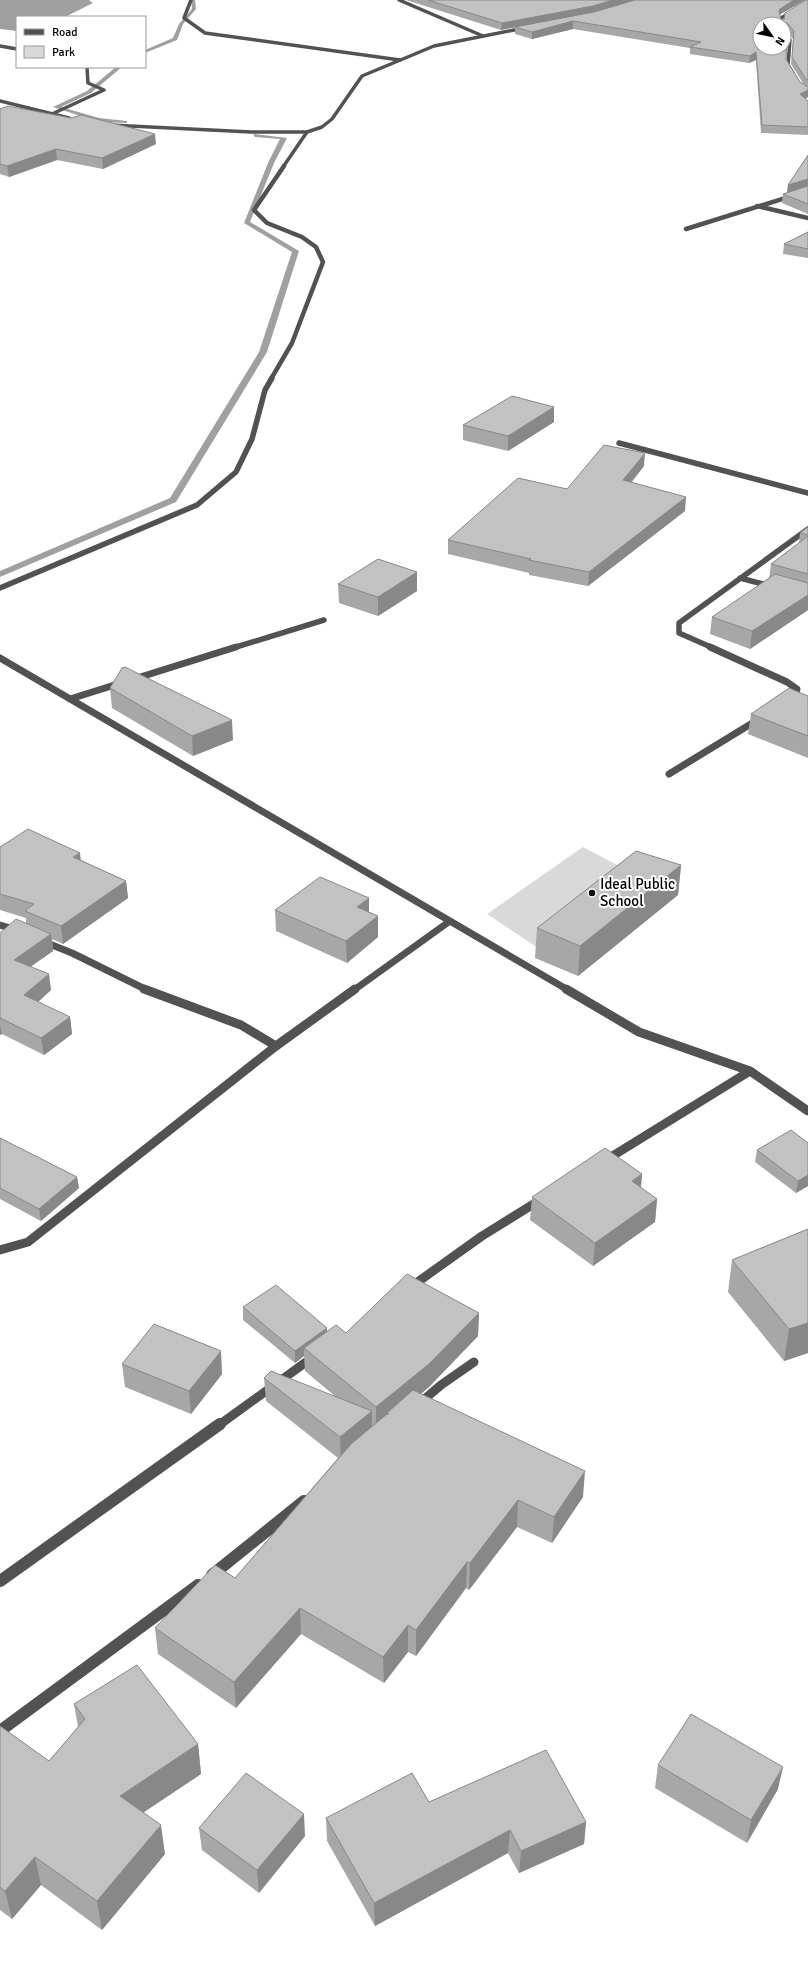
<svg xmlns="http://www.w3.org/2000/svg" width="808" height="1976" font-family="Signika,sans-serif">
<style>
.green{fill:#d9d9d9}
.water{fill:#a0a0a0}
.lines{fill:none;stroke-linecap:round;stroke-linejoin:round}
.stream{fill:#a0a0a0;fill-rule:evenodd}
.minor-far5{stroke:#525252;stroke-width:3.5}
.minor-far4{stroke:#525252;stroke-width:4.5}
.minor-far3{stroke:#525252;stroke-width:5.5}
.minor-far2{stroke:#525252;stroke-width:7}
.minor-far1{stroke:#525252;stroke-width:9}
.minor{stroke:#525252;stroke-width:12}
.tertiary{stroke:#525252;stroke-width:3.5}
.wall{fill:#a7a7a7;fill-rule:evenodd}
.shaded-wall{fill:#888}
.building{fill:#c2c2c2;stroke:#888}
.poi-dot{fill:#000;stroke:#fff;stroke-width:1.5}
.labels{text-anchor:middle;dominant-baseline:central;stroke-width:4;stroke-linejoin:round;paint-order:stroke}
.poi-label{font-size:15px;fill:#000;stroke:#fff;text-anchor:start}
</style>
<rect width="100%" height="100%" fill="#fff"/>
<path class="green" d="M583,847L638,876L541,950L487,914Z"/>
<path class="water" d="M0,0H89L93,3L65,17H17V31L0,29Z"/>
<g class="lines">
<path class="stream" d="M191,0H195L196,9L183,24L177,40L145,53V50L173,38L179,24L192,9Z
M116,67H122L91,93L61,107L99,118L127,121V123L99,122L53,107L87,91Z
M253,134L287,138L274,163L250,222L299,251L267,352L176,502L0,577V571L170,498L259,352L292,252L244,223L268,163L280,139L255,137Z"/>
<path class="minor-far5" d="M191,0L184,18L205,33L400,60
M399,0L483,36
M782,24L781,18L808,2
M784,32L790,40L788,65L793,73
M0,46L17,49
M52,114L104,90L88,83L87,67
M283,167L307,132"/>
<path class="minor-far4" d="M757,206L808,218
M686,229L808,191
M271,379L292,343L323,262L316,247L302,237L267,223L254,210L284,166"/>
<path class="minor-far3" d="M619,443L808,493
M740,578L770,586
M0,588L197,505L236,472L252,439L265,390L272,378
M233,648L324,620
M713,648L679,633V623L808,529"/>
<path class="minor-far2" d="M710,647L787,682L797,689L795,697L791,700
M0,658L568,990
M134,679L236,647
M70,699L121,683
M669,774L759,719
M0,925L17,930
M42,941L72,953L147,990
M354,990L450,921"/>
<path class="minor-far1" d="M144,989L241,1025L276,1046
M566,989L639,1032L750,1071L808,1111
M606,1160L750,1071
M0,1250L28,1242L276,1046L355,989
M412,1286L482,1236L540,1200
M420,1403L441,1385L474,1362
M219,1425L313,1357"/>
<path class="minor" d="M212,1575L304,1501
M0,1581L220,1424
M0,1731L198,1585"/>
<path class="tertiary" d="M0,101L69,118
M110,125L251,132H307L322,127L332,119L362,76L434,46L524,28"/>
</g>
<path class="wall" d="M406,0H805L779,15L781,19L784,20L808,0V97L805,99L808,101V135L761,133L756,60L749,63L690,54V48L573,29L532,39L515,34V27L501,30ZM760,24H784V48H760ZM784,29L786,30L793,39L791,64L804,85L800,82L786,59Z
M0,109L156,144L103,169L57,160L9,177L0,174Z
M808,155V214L782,203L783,194L787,193L788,185Z
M808,232V258L783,254L784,244Z
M554,407V422L508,451L463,440V425Z
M644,466L632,482L685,511L588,586L529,575V573L448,554V540L567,489Z
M808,527V610L750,649L710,634L712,617L769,579L771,564L799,543L800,533Z
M417,572V591L378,616L339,603L338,584Z
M110,688L233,740L193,756L112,708Z
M808,696V758L748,734L751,714Z
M0,847L81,860L126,881L128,898L63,944L52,939L53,951L31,966L51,990L38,1002L70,1017L72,1034L44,1055L2,1034L0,1035V933L26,924V918L0,910Z
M681,865L678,895L578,976L535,958L537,928Z
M369,898V912L378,916V937L347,963L276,931L275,910Z
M0,1138L77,1177L79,1188L41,1221L0,1199Z
M808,1143V1186L796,1193L755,1162L757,1150Z
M642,1174L641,1188L657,1199L655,1222L593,1266L530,1220L532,1197Z
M808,1229V1353L784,1361L728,1292L732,1260Z
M243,1307L327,1328V1331L346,1333L479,1313L478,1336L429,1387L421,1394L583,1497L552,1543L517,1527L469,1590L466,1588L416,1656L408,1652L384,1683L301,1634L236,1708L158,1654L155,1628L235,1578L338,1458L266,1401L264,1378L336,1397L305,1371L304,1356L295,1363L243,1320Z
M122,1364L222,1374L191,1414L125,1387Z
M74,1704L198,1744L201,1774L143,1813L165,1854L102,1930L41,1885L12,1919L0,1910V1726L49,1761L78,1727Z
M658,1765L778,1789L747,1843L655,1788Z
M429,1802L586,1822L584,1844L519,1873L508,1853L375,1926L327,1841L326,1818Z
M199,1828L305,1836L259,1893L202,1850Z"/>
<path class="shaded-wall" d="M613,0H637L592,13L501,30L502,23Z
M794,0H805L779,15V12L780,9Z
M573,21V29L532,39V32Z
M756,52V60L749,63L750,56Z
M808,90V97L799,102L800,94Z
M155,134L156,144L103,169L102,158Z
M56,149L57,160L9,177L7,166Z
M808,179V187L787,194L788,185Z
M554,407V422L508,451V436Z
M645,453L644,466L622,493L623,480Z
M686,497L685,511L588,586L589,572Z
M417,572V591L378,616V597Z
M808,595V610L750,649L752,631Z
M232,720L233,740L193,756L192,736Z
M80,853L82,870L73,857Z
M681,865L678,895L578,976L580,946Z
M126,881L128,898L63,944L61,926Z
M369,898V919L357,907Z
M378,916V937L347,963L346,941Z
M51,934L53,951L16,977L14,960Z
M49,974L51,990L27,1012L24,995Z
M70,1017L72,1034L44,1055L41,1038Z
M0,1024L2,1034L0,1035Z
M642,1174L640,1196L632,1181Z
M808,1175V1186L796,1193L798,1181Z
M77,1177L79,1188L41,1221L39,1209Z
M657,1199L655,1222L593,1266L595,1243Z
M479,1313L478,1336L429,1387L376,1430V1407Z
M808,1323V1353L784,1361L789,1329Z
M327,1328V1340L304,1348V1356L295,1363V1351Z
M221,1351L222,1374L191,1414L189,1391Z
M372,1411V1434L341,1460L340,1437Z
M585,1471L583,1497L552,1543L554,1517Z
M518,1500L517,1527L469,1590L470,1563Z
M467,1562L466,1588L416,1656V1630Z
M300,1608L301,1634L236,1708L234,1682Z
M408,1625V1652L384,1683L383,1657Z
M198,1744L201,1774L124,1825L120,1796Z
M783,1767L778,1789L747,1843L751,1820Z
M304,1814L305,1836L259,1893L257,1870Z
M586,1822L584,1844L519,1873L521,1851Z
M161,1825L165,1854L102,1930L97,1901Z
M510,1830L508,1853L375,1926L374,1903Z
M35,1857L41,1885L12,1919L5,1891Z"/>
<path class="building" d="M428,0H613L593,6L502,23Z
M635,0H794L780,9L779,12L781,19L784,20L785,13L806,0H808V80L805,78L792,57L794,31L787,23L783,22L782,24H760V48H784V29L787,34L786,59L800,82L808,87V90L800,94L808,101V127L762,125L756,52L750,56L690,47L701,42L573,21L532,32L515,27L594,12Z
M8,106L71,118L81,115L155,134L102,158L56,149L7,166L0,164V109Z
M808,155V179L788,185Z
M808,186V204L783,194Z
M808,232V249L784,244Z
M512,396L554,407L508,436L463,425Z
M604,445L645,453L623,480L686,497L589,572L529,560L531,559L448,540L518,478L567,489Z
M808,527V535L800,533Z
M808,536V574L771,564Z
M378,559L417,572L378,597L338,584Z
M775,574L808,583V595L752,631L712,617Z
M125,667L232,720L192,736L110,688L122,668Z
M789,688L808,696V736L751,714Z
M28,829L80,853L73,857L126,881L61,926L25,911L34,904L0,894V847Z
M636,851L681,865L580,946L537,928Z
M320,877L369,898L357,907L378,916L346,941L275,910Z
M16,919L51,934L14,960L49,974L24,995L70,1017L41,1038L0,1018V933Z
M791,1130L808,1143V1175L798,1181L757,1150Z
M0,1138L77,1177L39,1209L0,1188Z
M605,1148L642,1174L632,1181L657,1199L595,1243L532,1197Z
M808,1229V1323L789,1329L732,1260Z
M407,1274L479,1313L429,1364L376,1407L304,1348L336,1325L346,1333Z
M276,1285L327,1328L295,1351L243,1307Z
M154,1324L221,1351L189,1391L122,1364Z
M271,1371L372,1411L340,1437L264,1378Z
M413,1390L585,1471L554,1517L518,1500L470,1563L467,1562L416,1630L408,1625L383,1657L300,1608L234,1682L155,1628L215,1565L235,1578L351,1444L387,1414H389L387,1413Z
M137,1665L198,1744L120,1796L161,1825L97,1901L35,1857L5,1891L0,1887V1726L49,1761L85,1719L74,1704Z
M691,1714L783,1767L751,1820L658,1765Z
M546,1750L586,1822L521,1851L510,1830L374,1903L326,1818L412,1773L429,1802Z
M246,1773L304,1814L257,1870L199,1828Z"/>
<circle class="poi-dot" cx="592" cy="893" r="4"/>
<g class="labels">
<g class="poi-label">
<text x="600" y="884">Ideal Public<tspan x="600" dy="17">School</tspan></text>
</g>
</g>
<rect x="16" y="16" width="130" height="52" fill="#ffffff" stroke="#999999"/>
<rect x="24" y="29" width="20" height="6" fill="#525252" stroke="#999999"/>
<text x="52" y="36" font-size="12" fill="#000000">Road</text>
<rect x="24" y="46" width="20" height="12" fill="#d9d9d9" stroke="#999999"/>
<text x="52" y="56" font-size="12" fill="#000000">Park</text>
<g transform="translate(772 36) rotate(123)"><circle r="19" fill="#ffffff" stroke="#999999"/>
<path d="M0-3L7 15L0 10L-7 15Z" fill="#000000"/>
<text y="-6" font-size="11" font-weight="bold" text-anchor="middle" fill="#000000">N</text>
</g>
</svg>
